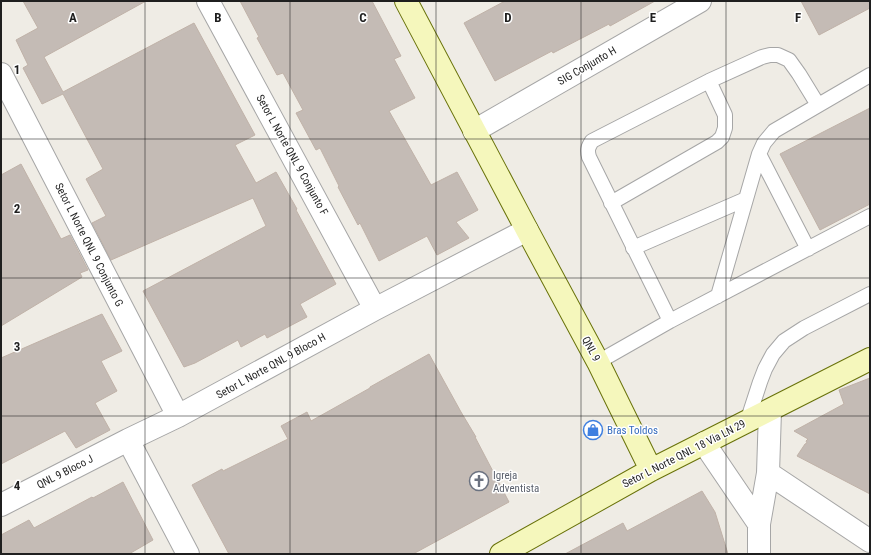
<svg xmlns="http://www.w3.org/2000/svg" width="871" height="555" font-family="'Roboto Condensed',sans-serif">
<style>
.building{fill:#c4bbb5;stroke:#c0b2a8}
.lines{fill:none;stroke-linecap:round;stroke-linejoin:round}
.lane-casing{stroke:#a6a6a6;stroke-width:16}
.street-casing{stroke:#a6a6a6;stroke-width:24}
.secondary-casing{stroke:#69720a;stroke-width:24}
.lane{stroke:#fff;stroke-width:14}
.street{stroke:#fff;stroke-width:22}
.secondary{stroke:#f5f7bc;stroke-width:22}
.grid{fill:none;stroke:#1f1f1f;stroke-width:1;stroke-opacity:0.55}
.labels{text-anchor:middle;dominant-baseline:central;stroke-width:3;stroke-linejoin:round;paint-order:stroke}
.street-label{font-size:11px;fill:#1f1f1f;stroke:#fff}
.shop-label{font-size:11px;fill:#366cbe;stroke:#fff;text-anchor:start}
.worship-label{font-size:11px;fill:#5b616d;stroke:#fff;text-anchor:start}
.grid-label{font-size:13px;text-anchor:middle;font-weight:bold;fill:#1f1f1f;stroke:#fff;stroke-width:3;stroke-linejoin:round;paint-order:stroke}
</style>
<rect width="100%" height="100%" fill="#efece5"/>
<path class="building" d="M23,1H146L44,57L63,92L194,23L255,135L235,145L256,183L276,172L297,209L296,210L336,284L300,304L307,317L267,338L265,334L241,347L238,340L195,363L184,367L143,291L266,226L253,198L111,260L92,223L106,216L86,179L103,169L63,94L42,104L23,68L28,65L16,40L38,28Z
M240,1H372L401,56L394,59L415,98L389,111L431,185L457,172L478,210L456,222L469,238L437,255L427,236L379,261L360,223L358,225L338,187L339,186L320,148L316,150L296,113L303,110L283,73L277,75L257,38L259,37Z
M505,1H655L610,26L609,24L553,53L552,51L495,81L464,23Z
M801,1H870V8L819,35Z
M870,108V204L820,230L780,154Z
M21,164L61,239L70,235L88,270L80,273L82,277L1,326V175Z
M102,314L122,351L101,361L117,391L95,403L110,430L76,448L65,431L1,464V358Z
M429,354L461,412L476,437H475L509,502L413,554H229L192,485L222,469L223,471L288,439L281,426L307,412L311,421L370,388V387Z
M870,378V494L797,456L805,444L807,443L806,441L808,439L794,431L844,404L839,390Z
M123,482L153,540L129,554H1V535L29,520L34,528L92,497L93,498Z
M702,491L715,512L728,554H565L623,523L627,531Z"/>
<g class="lines">
<g class="lane-casing">
<path id="lane" d="M759,154L808,249
M611,203L717,142L722,137L725,128V115L709,81
M633,248L746,199
M718,296L759,154L764,143L774,131L870,75
M670,321L589,157C587,150 588,147 592,141L709,81L762,57L770,55H778L789,60L799,74L818,105
M598,362L670,321L870,216
M747,422L760,382L765,369L773,354L784,341L804,328L870,294"/>
</g>
<g class="street-casing">
<path id="street" d="M208,1L375,309
M1,74L178,416
M474,131L700,1
M128,440L188,554
M704,443L759,524
M768,473L870,541
M1,505L128,440L178,416L375,309L527,230
M759,554V524L768,473L770,411"/>
</g>
<g class="secondary-casing">
<path id="secondary" d="M406,1L527,230L598,362L651,470
M501,554L651,470L870,359"/>
</g>
<use href="#lane" class="lane"/>
<use href="#street" class="street"/>
<use href="#secondary" class="secondary"/>
</g>
<path class="grid" d="M145,1V554M290,1V554M436,1V554M581,1V554M726,1V554M1,139H870M1,278H870M1,416H870"/>
<defs>
<g id="shop-ring" transform="scale(1)"><circle r="9.5" fill="#fff" stroke="#3f7fe0" stroke-width="1.5"/><path d="M-5-2.5h2.3a2.7 3.5 0 0 1 5.4 0H5L5.5 6h-11ZM-1.5-2.5h3a1.5 2.3 0 0 0-3 0Z" fill="#3f7fe0"/></g>
<g id="church-ring" transform="scale(1)"><circle r="9.5" fill="#fff" stroke="#6b7280" stroke-width="1.5"/><path d="M-1.2-6h2.4v3.5h3.3v2.4h-3.3V6h-2.4V-.1h-3.3v-2.4h3.3Z" fill="#6b7280"/></g>
</defs>
<g fill-rule="evenodd">
<use href="#shop-ring" x="593" y="430"/>
<use href="#church-ring" x="479" y="481"/>
</g>
<g class="labels">
<g class="street-label">
<text transform="translate(587 66) rotate(-30)">SIG Conjunto H</text>
<text transform="translate(292 155) rotate(61)">Setor L Norte QNL 9 Conjunto F</text>
<text transform="translate(89 245) rotate(63)">Setor L Norte QNL 9 Conjunto G</text>
<text transform="translate(591 349) rotate(62)">QNL 9</text>
<text transform="translate(271 366) rotate(-29)">Setor L Norte QNL 9 Bloco H</text>
<text transform="translate(684 454) rotate(-27)">Setor L Norte QNL 18 Via LN 29</text>
<text transform="translate(65 472) rotate(-27)">QNL 9 Bloco J</text>
</g>
<g class="shop-label">
<text x="607" y="430">Bras Toldos</text>
</g>
<g class="worship-label">
<text x="493" y="475">Igreja<tspan x="493" dy="13">Adventista</tspan></text>
</g>
</g>
<g class="grid-label">
<text x="73" y="22">A</text>
<text x="218" y="22">B</text>
<text x="363" y="22">C</text>
<text x="508" y="22">D</text>
<text x="653" y="22">E</text>
<text x="798" y="22">F</text>
<text x="17" y="74">1</text>
<text x="17" y="213">2</text>
<text x="17" y="351">3</text>
<text x="17" y="490">4</text>
</g>
<rect width="871" height="555" fill="none" stroke="#1f1f1f" stroke-width="4"/>
</svg>
